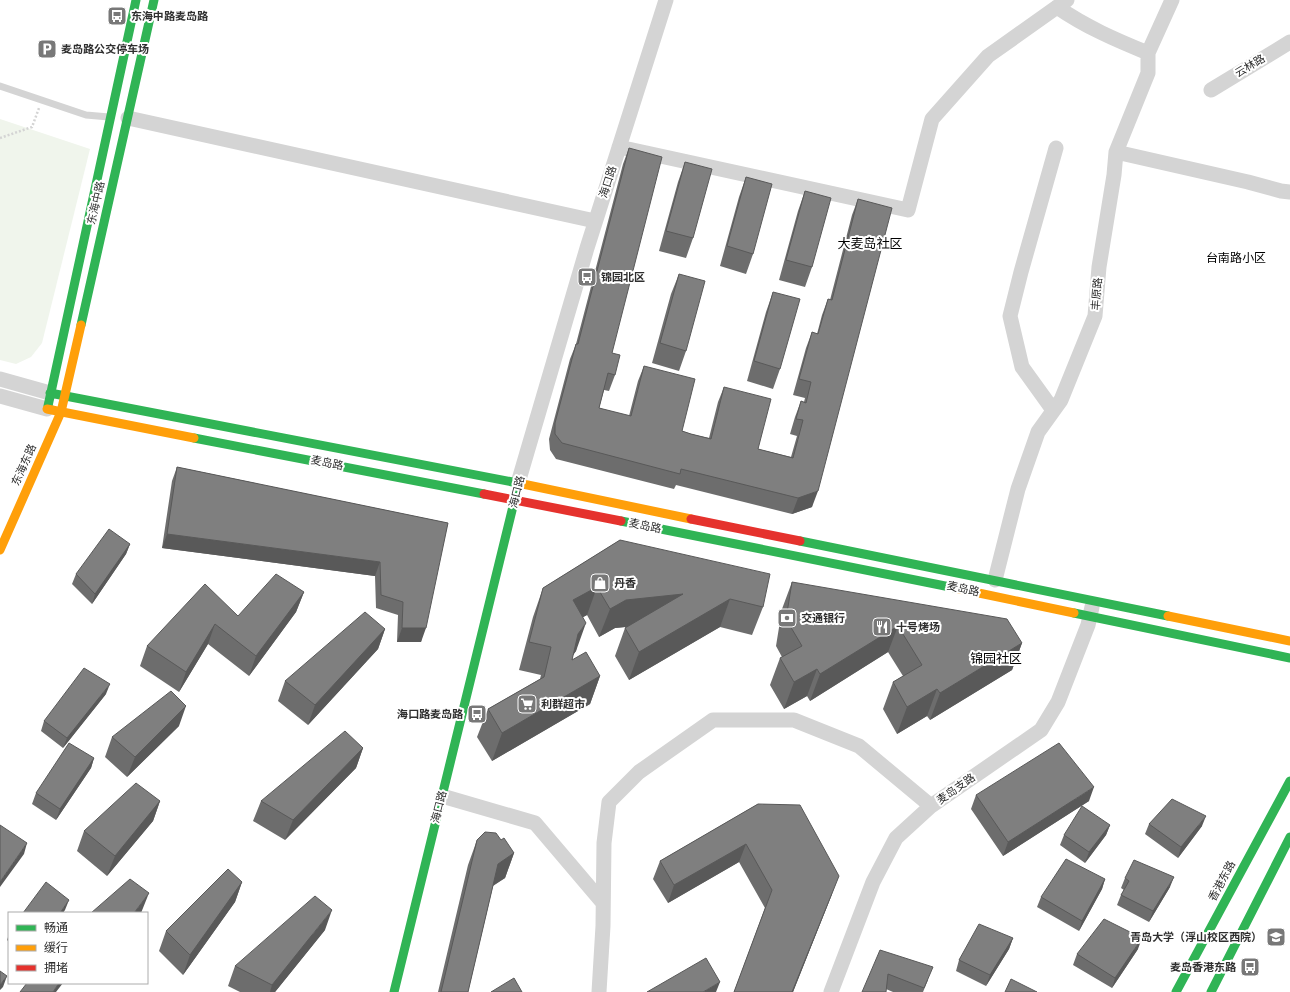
<svg xmlns="http://www.w3.org/2000/svg" width="1290" height="992" font-family="'Nunito Sans','Noto Sans SC',sans-serif">
<style>
.green{fill:#f0f5ec}
.lines{fill:none;stroke-linecap:round;stroke-linejoin:round}
.path{stroke:#d4d4d4;stroke-width:2.5;stroke-dasharray:2 2;stroke-linecap:butt}
.lane{stroke:#d4d4d4;stroke-width:7}
.street{stroke:#d4d4d4;stroke-width:15}
.fast{stroke:#30b455;stroke-width:9}
.slow{stroke:#ff9f0a;stroke-width:9}
.jam{stroke:#e5322d;stroke-width:9}
.wall{fill:#6d6d6d}
.shaded-wall{fill:#595959}
.building{fill:#7f7f7f;stroke:#595959}
.labels{text-anchor:middle;dominant-baseline:central;stroke-width:4;stroke-linejoin:round;paint-order:stroke}
.poi-label{font-size:11px;font-weight:bold;fill:#2f2f2f;stroke:#fff;text-anchor:start}
.street-label{font-size:11px;fill:#2f2f2f;stroke:#fff}
.neighbourhood-label{font-size:12px;fill:#000;stroke:#fff}
.quarter-label{font-size:13px;fill:#000;stroke:#fff}
</style>
<rect width="100%" height="100%" fill="#fff"/>
<path class="green" d="M0,119L90,149L42,343L31,357L16,364L0,360Z"/>
<g class="lines">
<path class="path" d="M0,138L32,127L39,108"/>
<path class="lane" d="M0,86L86,115L109,117"/>
<path class="street" d="M1057,7C1086,27 1116,40 1148,53
M1211,90L1290,42
M128,118L595,221
M619,147L908,210L932,119L988,56L1067,0
M1116,152L1248,182L1281,191L1290,192
M0,379L50,393
M0,396L47,409
M1053,410L1022,367L1010,316L1021,272L1056,148
M518,483L587,248L666,0
M995,580L1018,489L1038,432L1061,400L1095,316L1099,267L1114,175L1116,152L1148,73V53L1172,0
M442,796L535,823L603,903
M599,992L603,926L604,843L609,802L639,772L713,720H794L859,746L931,806
M831,992L873,882L896,838L931,806L1041,730L1058,702L1088,625L1092,607"/>
<path class="fast" d="M81,325L154,0
M50,393L518,483
M48,406L136,0
M194,438L484,494
M621,521L955,588
M800,541L1168,616
M1074,613L1290,658
M394,992L518,486
M1176,992L1290,781
M1211,992L1290,837"/>
<path class="slow" d="M47,409L194,438
M518,483L691,519
M0,550L61,412L81,325
M955,588L1074,613
M1168,616L1290,641"/>
<path class="jam" d="M484,494L621,521
M691,519L800,541"/>
</g>
<path class="wall" d="M629,148L612,353L615,375L609,391L604,390L599,408L629,416L638,381L644,366L682,431L691,434L709,438L718,402L724,387L758,449L791,457L797,436L790,434L795,417L801,401L804,402L805,398L793,395L806,348L812,332L817,334L822,315L828,299L830,300L852,215L858,199L812,507L792,514L676,485L674,489L556,459L550,450L549,439L570,359L576,344L623,164Z
M685,162L693,238L686,258L659,251L678,182Z
M746,177L753,254L746,274L720,266L739,197Z
M805,191L812,267L805,287L779,280L798,211Z
M679,274L686,351L679,371L652,363L671,294Z
M773,292L780,369L773,389L747,381L766,312Z
M177,467L448,523L421,642H397L398,615L376,608L375,576L162,548L172,481Z
M620,540L763,607L752,635L720,627L629,680L615,656L625,628L626,627L615,628L599,637L587,615L583,617L576,651L573,655L572,660L600,676L590,704L492,761L477,737L488,709L540,679L541,675L519,670L533,617L543,588Z
M130,544L126,554L92,604L72,584L76,574Z
M792,582L1022,643L1012,670L930,720L927,716L897,734L883,709L893,682L903,676L888,652L810,701L807,696L784,709L770,685L780,658L782,657L776,646L782,609Z
M304,592L296,612L249,676L208,644L179,692L140,666L147,646L238,616Z
M385,629L378,649L308,725L278,701L285,681Z
M106,694L63,748L41,731L44,721Z
M179,726L127,777L105,757L112,737Z
M363,748L356,768L285,840L253,821L261,801Z
M94,758L91,768L56,820L32,804L36,793Z
M976,795L1089,801L1003,856L971,809Z
M160,801L153,821L107,876L77,851L84,831Z
M758,804L832,894L793,992H734L765,908L739,862L668,903L653,879L660,861Z
M1149,824L1202,826L1178,858L1145,834Z
M1110,825L1106,835L1085,863L1060,845L1064,835Z
M477,840H501L514,853L505,878L493,886L468,992H438L468,865Z
M1125,878L1170,887L1149,922L1117,905L1121,895L1124,890L1121,888Z
M1105,879L1102,889L1079,931L1037,907L1041,897Z
M242,882L235,902L183,975L159,951L166,931Z
M325,930L275,992H240L228,986L235,966Z
M9,934V942L7,940Z
M1013,938L1009,949L986,986L956,971L959,960Z
M1138,949L1112,988L1073,965L1077,954Z
M880,950L928,980L923,992H893L886,989Z"/>
<path class="shaded-wall" d="M818,491L812,507L792,514L798,498Z
M167,534L380,562L375,576L162,548Z
M130,544L126,554L92,604L95,594Z
M597,587L587,615L563,628L573,600Z
M304,592L296,612L249,676L256,656Z
M683,594L673,622L615,628L599,637L610,609L626,600Z
M730,599L720,627L629,680L639,652Z
M586,623L576,651L568,662L578,634Z
M215,624L208,644L179,692L186,672Z
M898,626L888,652L810,701L820,674Z
M402,628H426L421,642H397Z
M385,629L378,649L308,725L315,705Z
M1022,643L1012,670L930,720L940,693Z
M817,669L807,696L784,709L794,682Z
M600,676L590,704L492,761L502,733Z
M110,684L106,694L63,748L67,738Z
M937,689L927,716L897,734L907,707Z
M186,706L179,726L127,777L135,757Z
M363,748L356,768L285,840L293,820Z
M94,758L91,768L56,820L60,809Z
M1094,787L1089,801L1003,856L1008,842Z
M160,801L153,821L107,876L115,856Z
M1206,816L1202,826L1178,858L1181,847Z
M1110,825L1106,835L1085,863L1089,852Z
M27,843L24,854L0,887V882Z
M746,844L739,862L668,903L674,885Z
M514,853L505,878L489,888L498,864Z
M839,876L832,894L793,992H792Z
M1174,877L1170,887L1149,922L1153,911Z
M1105,879L1102,889L1079,931L1082,921Z
M242,882L235,902L183,975L190,955Z
M149,893L141,913H134Z
M69,900L65,910L63,913H60Z
M332,910L325,930L275,992H270L272,985Z
M1013,938L1009,949L986,986L990,975Z
M1142,938L1138,949L1112,988L1115,978Z
M7,976L3,987L0,990V985Z
M720,982L716,992H703Z
M59,983H63L56,992H53Z"/>
<path class="building" d="M629,148L662,157L612,353L620,355L615,375L608,373L599,408L631,416L644,366L695,379L682,431L691,434L711,439L724,387L771,399L758,449L793,458L803,420L796,419L801,401L806,403L811,382L799,379L812,332L818,334L828,299L832,300L858,199L892,208L818,491L798,498L681,469L680,474L562,443L555,434V423L576,344H578Z
M685,162L712,169L693,238L666,231Z
M746,177L772,184L753,254L727,246Z
M805,191L831,198L812,267L786,260Z
M679,274L705,281L686,351L660,343Z
M773,292L800,299L780,369L754,361Z
M177,467L448,523L426,628H402L403,602L381,595L380,562L167,534Z
M109,529L130,544L95,594L76,574Z
M620,540L770,574L763,607L730,599L639,652L625,628L683,594L626,600L610,609L597,587L573,600L586,623L578,634L572,660L586,652L600,676L502,733L488,709L544,677L551,647L529,642L543,588Z
M276,574L304,592L256,656L215,624L186,672L147,646L205,584L238,616Z
M792,582L1007,619L1022,643L940,693L937,689L907,707L893,682L922,665L898,626L820,674L817,669L794,682L780,658L802,646L786,619Z
M365,612L385,629L315,705L285,681Z
M84,668L110,684L67,738L44,721Z
M171,691L186,706L135,757L112,737Z
M345,731L363,748L293,820L261,801Z
M69,743L94,758L60,809L36,793Z
M1059,743L1094,787L1008,842L976,795Z
M136,783L160,801L115,856L84,831Z
M1172,799L1206,816L1181,847L1149,824Z
M758,804L800,805L839,876L792,992H734L772,890L746,844L674,885L660,861Z
M1082,806L1110,825L1089,852L1064,835Z
M0,825L27,843L0,882Z
M485,832L496,833L501,840L504,838L514,853L498,864L468,992H441L477,840Z
M1066,859L1105,879L1082,921L1041,897Z
M1134,860L1174,877L1153,911L1121,895L1129,881L1125,878Z
M228,869L242,882L190,955L166,931Z
M130,879L149,893L134,913H91Z
M46,882L69,900L60,913H23Z
M315,896L332,910L272,985L235,966Z
M1104,919L1142,938L1115,978L1077,954Z
M979,924L1013,938L990,975L959,960Z
M880,950L933,967L924,988L888,974L886,992H862Z
M706,958L720,982L703,992H647Z
M0,971L7,976L0,985Z
M514,978L522,992H491Z
M1011,979L1037,992H1005Z
M27,983H59L53,992H20Z"/>
<defs>
<g id="bus-square" transform="scale(1)"><rect x="-9" y="-9" width="18" height="18" rx="4" fill="#787878" stroke="#fff"/><path d="M-5-6H5V4H4V6H2V4H-2V6H-4V4H-5ZM-3.5-4V0h7V-4ZM-3.5 1.2v1.5H-2V1.2ZM2 1.2v1.5H3.5V1.2Z" fill="#fff"/></g>
<g id="parking-square" transform="scale(1)"><rect x="-9" y="-9" width="18" height="18" rx="4" fill="#787878" stroke="#fff"/><path d="M-3.5-5.5H1a3.5 3.5 0 0 1 0 7H-1V5.5H-3.5ZM-1-3.4V-.6H.8a1.4 1.4 0 0 0 0-2.8Z" fill="#fff"/></g>
<g id="shop-square" transform="scale(1)"><rect x="-9" y="-9" width="18" height="18" rx="4" fill="#787878" stroke="#fff"/><path d="M-5-2.5h2.3a2.7 3.5 0 0 1 5.4 0H5L5.5 6h-11ZM-1.5-2.5h3a1.5 2.3 0 0 0-3 0Z" fill="#fff"/></g>
<g id="bank-square" transform="scale(1)"><rect x="-9" y="-9" width="18" height="18" rx="4" fill="#787878" stroke="#fff"/><path d="M-6-4H6V4H-6ZM0-2.3a2.3 2.3 0 1 0 0 4.6a2.3 2.3 0 1 0 0-4.6Z" fill="#fff"/></g>
<g id="restaurant-square" transform="scale(1)"><rect x="-9" y="-9" width="18" height="18" rx="4" fill="#787878" stroke="#fff"/><path d="M-5-6h1v4h1v-4h1v4h1v-4h1v5L-1.5 .5V6h-2V.5L-5-1ZM5-6V6H3V1.5H1.5Q1.5-4 5-6Z" fill="#fff"/></g>
<g id="supermarket-square" transform="scale(1)"><rect x="-9" y="-9" width="18" height="18" rx="4" fill="#787878" stroke="#fff"/><path d="M-6-5.5h2.5l.6 2H6L4.5 2H-2.5L-4.4-4H-6ZM-1.5 3.2a1.3 1.3 0 1 0 .1 0ZM3 3.2a1.3 1.3 0 1 0 .1 0Z" fill="#fff"/></g>
<g id="university-square" transform="scale(1)"><rect x="-9" y="-9" width="18" height="18" rx="4" fill="#787878" stroke="#fff"/><path d="M0-5L7-2L0 1L-7-2ZM-4 1L0 2.5L4 1V4Q0 6-4 4Z" fill="#fff"/></g>
</defs>
<g fill-rule="evenodd">
<use href="#bus-square" x="117" y="16"/>
<use href="#parking-square" x="47" y="49"/>
<use href="#bus-square" x="587" y="277"/>
<use href="#shop-square" x="600" y="583"/>
<use href="#bank-square" x="787" y="618"/>
<use href="#restaurant-square" x="882" y="627"/>
<use href="#supermarket-square" x="527" y="704"/>
<use href="#bus-square" x="477" y="714"/>
<use href="#university-square" x="1276" y="937"/>
<use href="#bus-square" x="1250" y="967"/>
</g>
<g class="labels">
<g class="poi-label">
<text x="131" y="16">东海中路麦岛路</text>
<text x="61" y="49">麦岛路公交停车场</text>
<text x="601" y="277">锦园北区</text>
<text x="614" y="583">丹香</text>
<text x="801" y="618">交通银行</text>
<text x="896" y="627">十号烤场</text>
<text x="541" y="704">利群超市</text>
<text x="463" y="714" text-anchor="end">海口路麦岛路</text>
<text x="1262" y="937" text-anchor="end">青岛大学（浮山校区西院）</text>
<text x="1236" y="967" text-anchor="end">麦岛香港东路</text>
</g>
<g class="street-label">
<text transform="translate(1250 66) rotate(-31)">云林路</text>
<text transform="translate(608 182) rotate(-72)">海口路</text>
<text transform="translate(96 203) rotate(-77)">东海中路</text>
<text transform="translate(1097 294) rotate(-86)">丰原路</text>
<text transform="translate(327 463) rotate(11)">麦岛路</text>
<text transform="translate(24 465) rotate(-66)">东海东路</text>
<text transform="translate(517 492) rotate(-76)">海口路</text>
<text transform="translate(645 526) rotate(11)">麦岛路</text>
<text transform="translate(963 589) rotate(12)">麦岛路</text>
<text transform="translate(956 789) rotate(-35)">麦岛支路</text>
<text transform="translate(439 807) rotate(-76)">海口路</text>
<text transform="translate(1222 881) rotate(-62)">香港东路</text>
</g>
<g class="neighbourhood-label">
<text x="1236" y="258">台南路小区</text>
</g>
<g class="quarter-label">
<text x="870" y="244">大麦岛社区</text>
<text x="996" y="659">锦园社区</text>
</g>
</g>
<rect x="8" y="912" width="140" height="72" fill="#ffffff" stroke="#acacac"/>
<rect x="16" y="925" width="20" height="6" fill="#30b455" stroke="#acacac"/>
<text x="44" y="932" font-size="12" fill="#2f2f2f">畅通</text>
<rect x="16" y="945" width="20" height="6" fill="#ff9f0a" stroke="#acacac"/>
<text x="44" y="952" font-size="12" fill="#2f2f2f">缓行</text>
<rect x="16" y="965" width="20" height="6" fill="#e5322d" stroke="#acacac"/>
<text x="44" y="972" font-size="12" fill="#2f2f2f">拥堵</text>
</svg>
